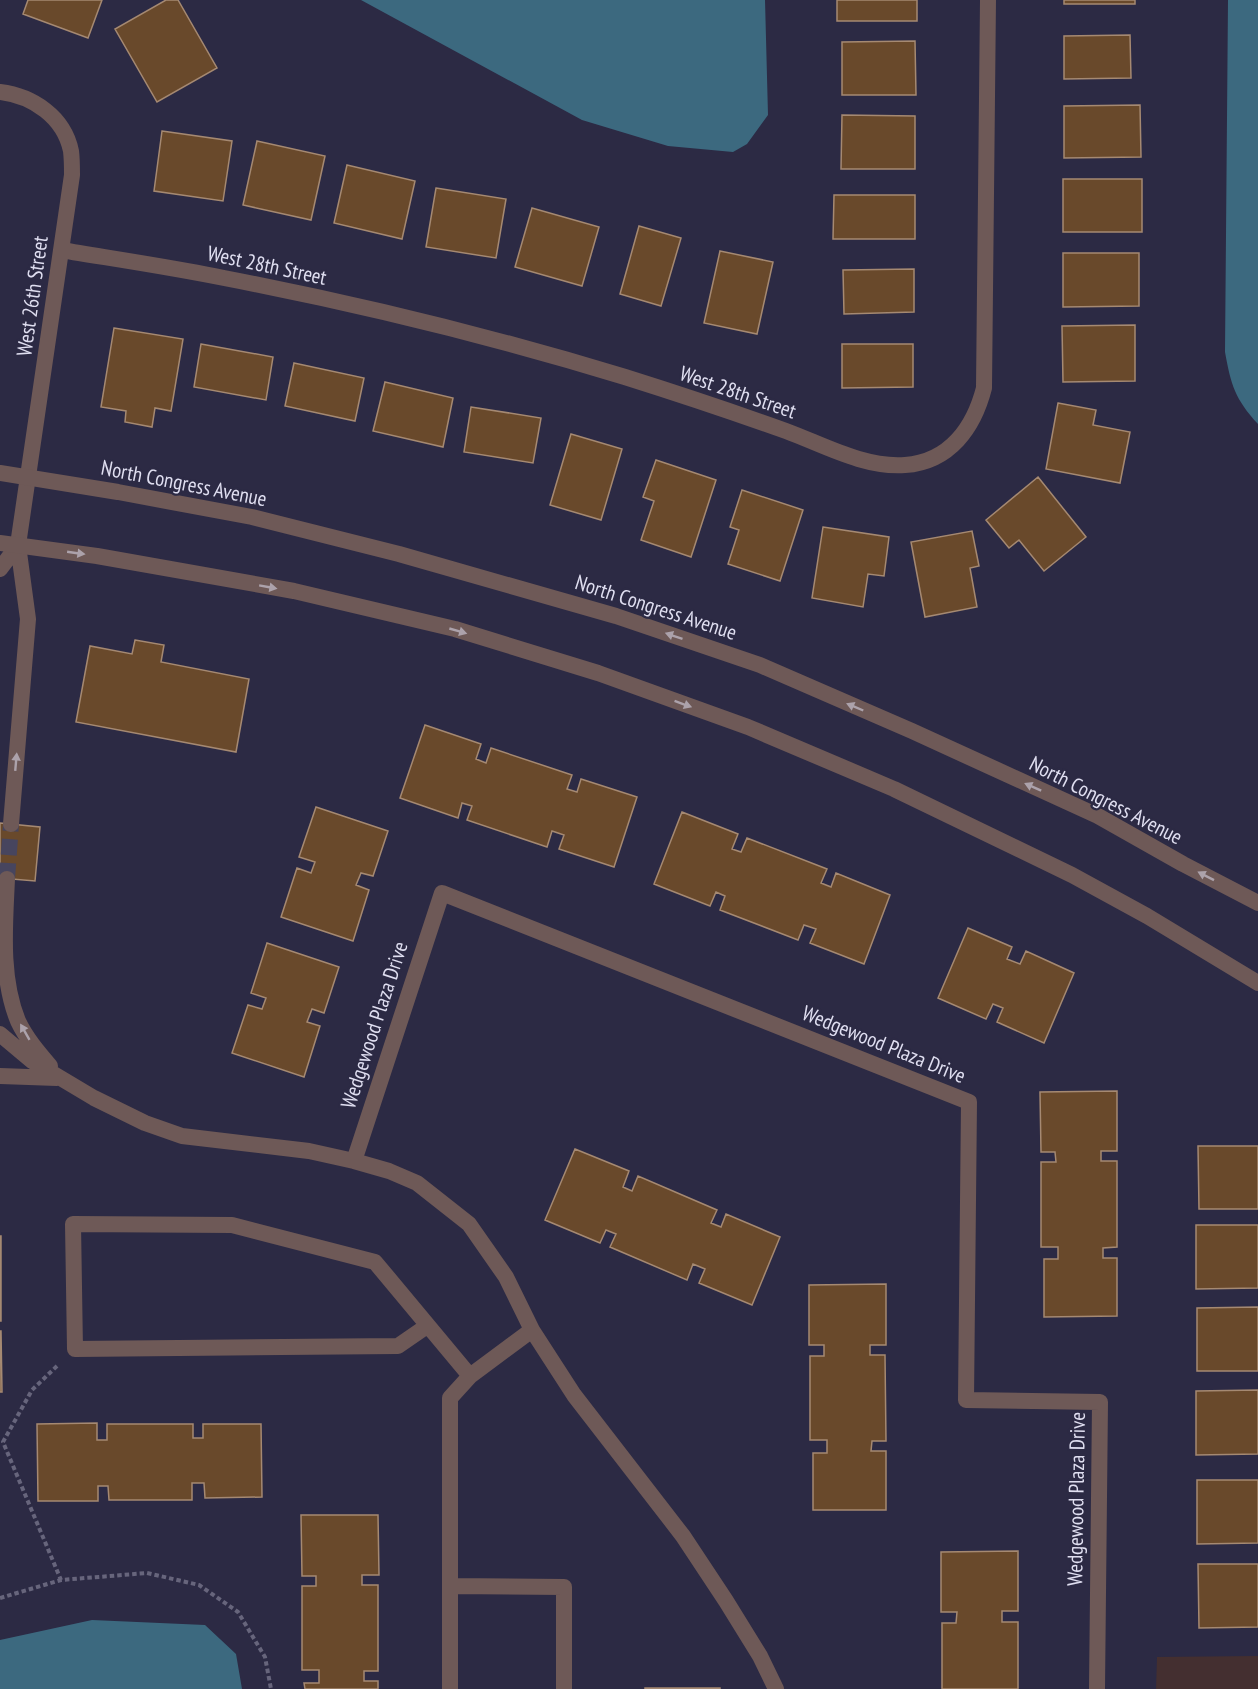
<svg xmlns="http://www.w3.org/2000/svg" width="1258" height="1689" font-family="'PT Sans Narrow',sans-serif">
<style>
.education{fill:#442f30}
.water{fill:#3c697f}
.building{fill:#69492b;stroke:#a58972;stroke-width:1.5}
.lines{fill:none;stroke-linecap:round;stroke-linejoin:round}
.minor-tunnel{stroke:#47455e;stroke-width:16;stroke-dasharray:16 8;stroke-linecap:butt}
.path{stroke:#67657c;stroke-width:4;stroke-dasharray:4.5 3;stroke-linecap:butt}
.minor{stroke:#6e5957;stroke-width:16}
.tertiary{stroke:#6e5957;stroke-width:16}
.oneway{fill:#aca2ab}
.labels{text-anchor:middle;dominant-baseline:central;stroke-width:4.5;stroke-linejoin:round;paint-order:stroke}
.street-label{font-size:21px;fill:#dfdef0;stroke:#2c2a44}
</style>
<rect width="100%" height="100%" fill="#2c2a44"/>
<path class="education" d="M1258,1656V1689H1156L1157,1657Z"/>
<path class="water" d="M361,0H765L768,115L747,144L733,152L668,146L582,120Z
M1228,0H1258V424C1235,399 1231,385 1225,352Z
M92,1620L205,1625L236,1654L242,1689H0V1640Z"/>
<path class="building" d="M28,0H102L88,38L23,14Z
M166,0H178L217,68L157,102L115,29Z
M837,0H917V21H837Z
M1064,0H1135V4H1064Z
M1130,35L1131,78L1064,79V36Z
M915,41L916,95H842V42Z
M1140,105L1141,157L1064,158V106Z
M842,115L915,116V169H841Z
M162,131L232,141L223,201L154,191Z
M257,141L325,156L311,220L243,205Z
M347,165L415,181L402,239L334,223Z
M1063,179H1142V232H1063Z
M436,188L506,199L496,258L426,247Z
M834,195H915V239H833Z
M532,208L599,227L582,286L515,267Z
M639,226L681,238L661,306L620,294Z
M720,251L773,262L757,334L704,323Z
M1063,253H1139V306L1063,307Z
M914,269V312L844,314L843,270Z
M1135,325V381L1063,382L1062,326Z
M114,328L183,339L171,411L155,408L152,427L125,422L126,411L101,407Z
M201,344L273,357L266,400L194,387Z
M842,344H913V387L842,388Z
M294,363L364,378L355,421L285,406Z
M385,382L453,398L443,447L373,431Z
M1058,403L1096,410L1093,425L1130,432L1120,483L1046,469Z
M471,407L541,418L533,463L464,452Z
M571,434L622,449L601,520L550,505Z
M656,460L716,480L691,557L641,540L654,501L643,497Z
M1038,477L1086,537L1044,571L1019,540L1009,548L986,520Z
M742,490L803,510L780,581L728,564L739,530L730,527Z
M823,527L889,537L884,576L868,574L863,607L812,598Z
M972,531L979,566L970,568L977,607L925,617L911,542Z
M135,640L164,645L161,662L249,679L236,752L76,722L90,646L132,654Z
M425,725L481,744L476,759L486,763L491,748L572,775L567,789L577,792L581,779L637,797L614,867L559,849L564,835L552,831L547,847L467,820L472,806L462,803L458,818L400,798Z
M316,807L388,831L373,876L361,873L356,885L369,890L353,941L281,917L297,868L311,873L315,862L299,857Z
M682,812L738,834L732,849L741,852L747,838L827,869L821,883L831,887L836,873L890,895L864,964L810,943L816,929L804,925L798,940L720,910L725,896L716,892L710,906L654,884Z
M0,823L40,827L35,881L0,878Z
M968,928L1012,947L1007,959L1020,964L1026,951L1074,973L1044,1043L997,1022L1003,1008L993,1004L986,1019L938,998Z
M267,943L339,967L324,1013L312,1009L307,1022L320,1026L304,1077L232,1053L248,1005L262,1009L266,998L251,993Z
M1117,1091V1151H1101V1161H1117V1247L1103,1248V1258H1117V1316L1044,1317V1259H1058V1247H1041V1162H1056L1055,1152H1041L1040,1092Z
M1198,1146H1258V1209H1199Z
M575,1149L629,1171L623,1187L632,1191L638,1176L717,1210L711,1223L721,1227L726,1214L780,1237L752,1305L699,1283L705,1269L693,1264L687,1280L610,1247L616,1234L606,1230L600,1243L545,1220Z
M1196,1225H1258V1288L1196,1289Z
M0,1236H1V1321H0Z
M886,1284V1345H870V1355H885L886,1441H872L871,1451H886V1510H813V1453H827V1440H810V1356H824V1345H809V1285Z
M1258,1307V1371H1197V1308Z
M0,1331H1L2,1392H0Z
M1258,1390V1454L1196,1455V1391Z
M97,1423V1440H107V1424H193V1438H203V1424H261L262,1497L205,1498L204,1483H192V1500H109L108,1486H98V1501H38L37,1424Z
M1197,1480H1258V1543L1197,1544Z
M301,1515H378L379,1575H362V1585H378V1671H364V1681H378V1689H305L304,1683H319V1670H302V1586H316V1576H302Z
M1018,1551V1611H1002V1622H1018V1689H942V1623H956L957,1612H941V1552Z
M1198,1564H1258V1627L1199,1628Z
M645,1688H720V1689H645Z"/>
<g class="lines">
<path class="minor-tunnel" d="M7,879L11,824"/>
<path class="path" d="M57,1366L32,1390L3,1442L61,1580
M0,1598L61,1580L147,1573L199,1585L238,1612L265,1657L271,1689"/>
<path class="minor" d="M0,92C33,96 64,117 71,151C72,159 72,167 72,175L18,545L28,619L11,824
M61,250C115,259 170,267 224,278C359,304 494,337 625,377C679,394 733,412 786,431C824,445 864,468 905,465C950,462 974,427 984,388L988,0
M0,569L18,545
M7,879C5,925 0,977 18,1021C26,1038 38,1052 50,1066
M0,1034L32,1061L94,1098L145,1123L182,1136L309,1151L354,1161L389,1171L417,1183L469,1224L506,1277L532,1330L574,1395L683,1536L726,1601L760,1656L776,1689
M0,1076L57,1078
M354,1161L442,893L969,1102L966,1400L1100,1402L1097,1689
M427,1326L398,1346L75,1349L73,1224L232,1225L375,1262L470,1376
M450,1586L564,1587V1689
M450,1689V1398L470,1376L532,1330"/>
<path class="tertiary" d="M0,473L118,492L252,517L399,554L616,616L760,665L912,731L1098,816L1183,864L1258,903
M0,543L97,556L294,591L455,629L598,673L748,727L894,789L1072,875L1147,916L1258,983"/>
</g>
<defs><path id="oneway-solid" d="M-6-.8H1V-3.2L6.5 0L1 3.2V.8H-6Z" transform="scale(1.5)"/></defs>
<g class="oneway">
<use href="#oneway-solid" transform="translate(76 553) rotate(8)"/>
<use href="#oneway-solid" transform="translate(268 587) rotate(10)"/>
<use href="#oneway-solid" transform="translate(458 631) rotate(16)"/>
<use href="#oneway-solid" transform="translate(674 636) rotate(-161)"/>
<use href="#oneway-solid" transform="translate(683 704) rotate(20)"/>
<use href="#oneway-solid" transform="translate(855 707) rotate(-157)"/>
<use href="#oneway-solid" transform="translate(16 762) rotate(-85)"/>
<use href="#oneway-solid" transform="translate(1033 787) rotate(-156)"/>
<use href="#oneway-solid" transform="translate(1206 876) rotate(-153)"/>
<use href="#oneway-solid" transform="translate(25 1032) rotate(-120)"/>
</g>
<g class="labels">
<g class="street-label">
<text transform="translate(267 265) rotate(12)">West 28th Street</text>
<text transform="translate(32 296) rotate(-82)">West 26th Street</text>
<text transform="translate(738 392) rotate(19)">West 28th Street</text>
<text transform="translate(184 483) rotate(11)">North Congress Avenue</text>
<text transform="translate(656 607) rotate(18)">North Congress Avenue</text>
<text transform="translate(1106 800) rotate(27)">North Congress Avenue</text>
<text transform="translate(374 1025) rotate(-72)">Wedgewood Plaza Drive</text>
<text transform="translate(884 1044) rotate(22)">Wedgewood Plaza Drive</text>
<text transform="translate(1076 1499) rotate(-89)">Wedgewood Plaza Drive</text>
</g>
</g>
</svg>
